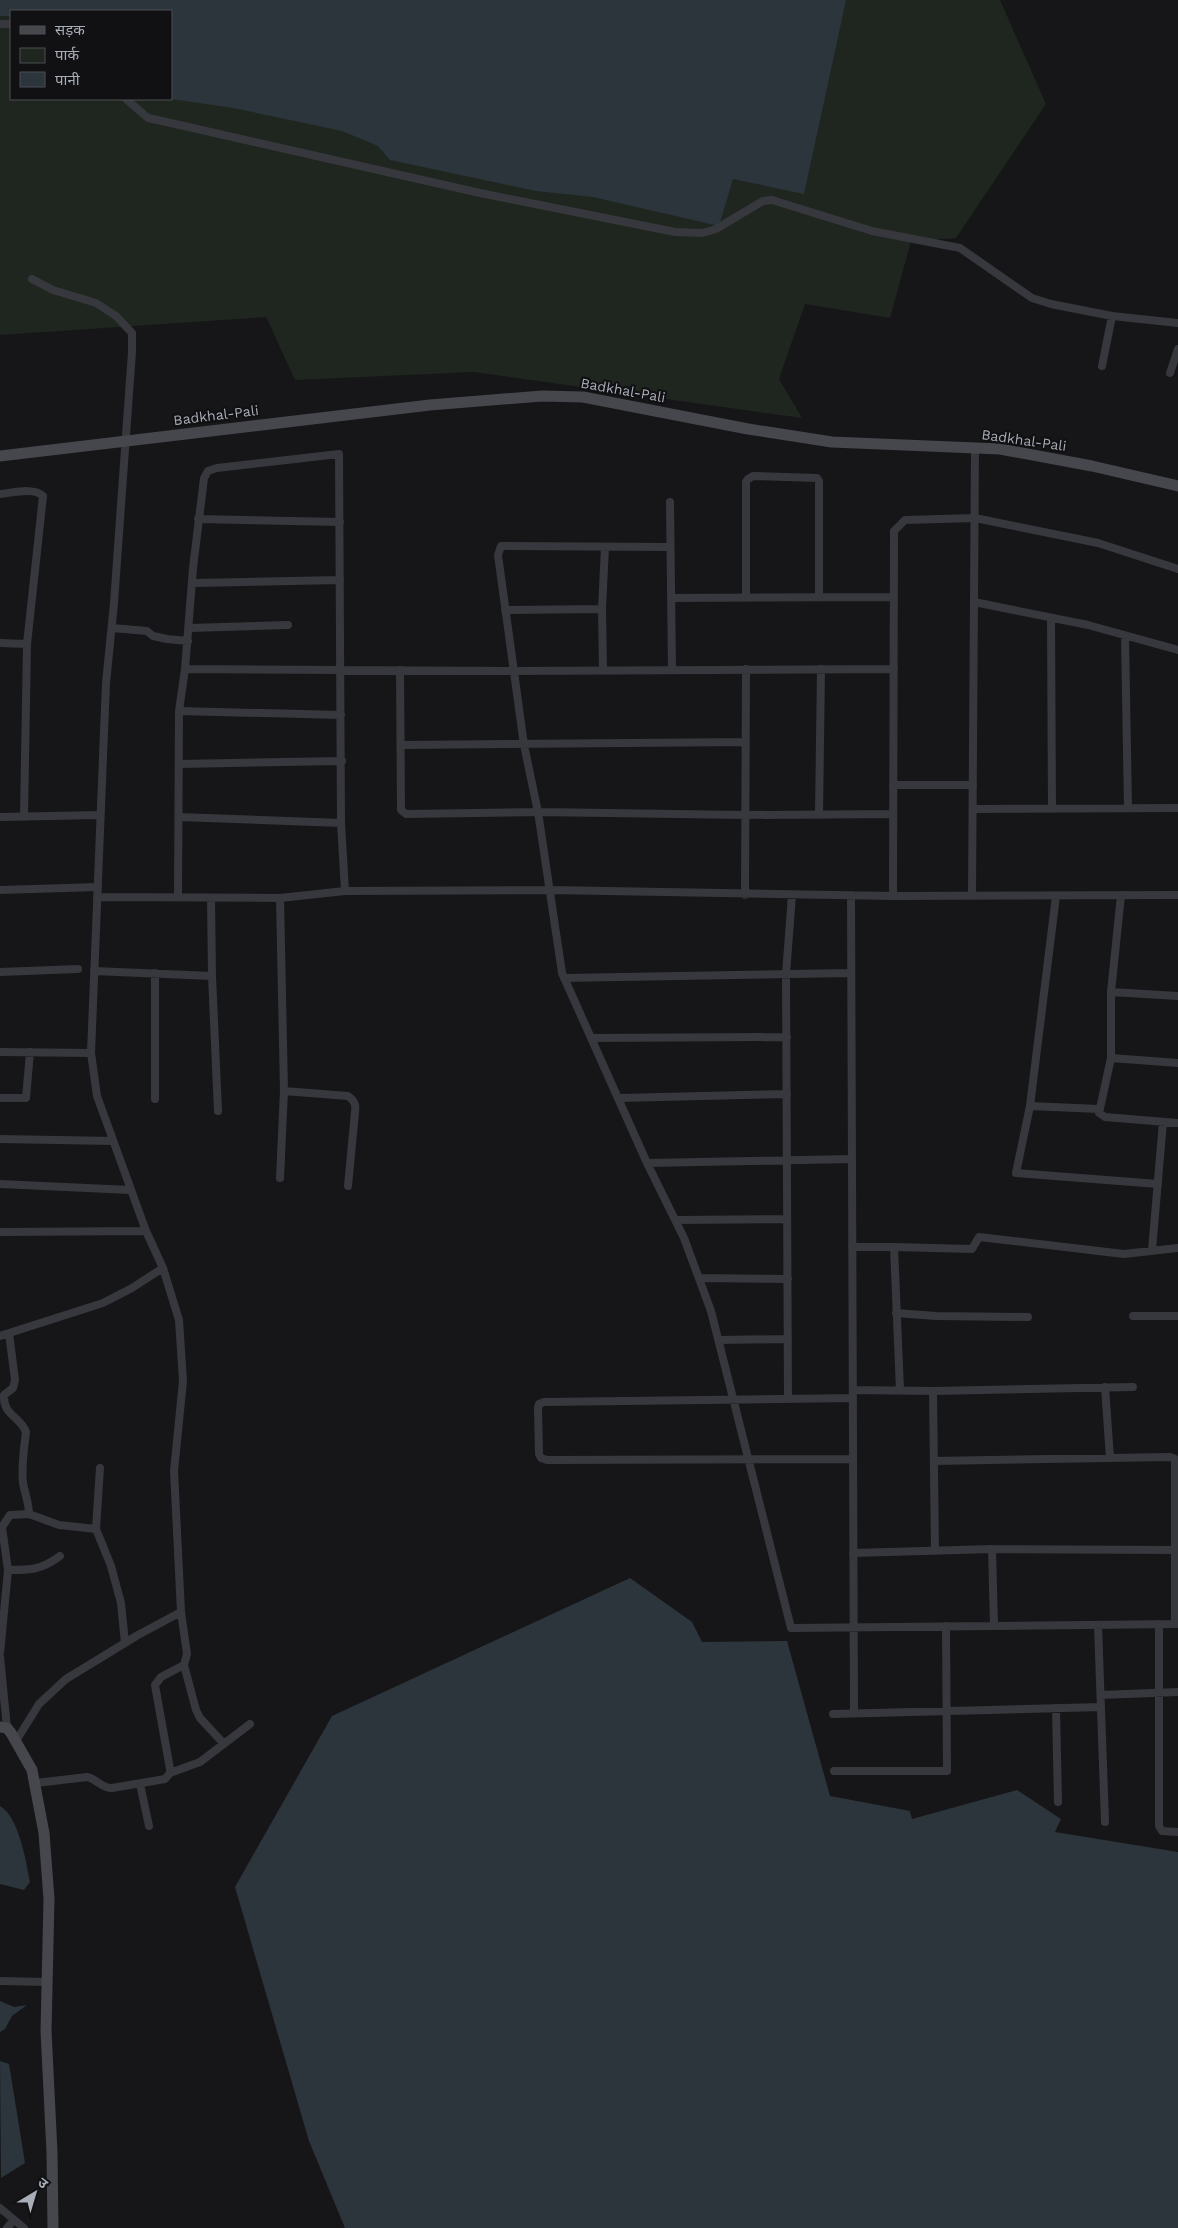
<svg xmlns="http://www.w3.org/2000/svg" width="1178" height="2228" font-family="'Work Sans','Noto Sans Devanagari',sans-serif">
<style>
.green{fill:#1e261f;fill-rule:evenodd}
.water{fill:#2c353c}
.lines{fill:none;stroke-linecap:round;stroke-linejoin:round}
.street{stroke:#37383d;stroke-width:8}
.secondary{stroke:#45474d;stroke-width:11}
.labels{text-anchor:middle;dominant-baseline:central;stroke-width:4.5;stroke-linejoin:round;paint-order:stroke}
.street-label{font-size:14px;fill:#a8adb8;stroke:#111113}
</style>
<rect width="100%" height="100%" fill="#161618"/>
<path class="green" d="M0,0H1000L1046,104L956,238L911,241L890,318L805,304L779,379L802,418L474,372L295,380L266,317L0,335ZM11,11H171V99H11Z"/>
<path class="water" d="M0,0H846L804,194L733,179L719,226L593,197L536,191L390,160L378,146L342,131L233,108L171,99V11H11V16H0Z
M630,1578L692,1622L702,1642L787,1641L830,1796L910,1811L912,1819L1017,1790L1061,1819L1055,1832L1178,1852V2228H345L309,2141L235,1887L332,1716Z
M0,1806C19,1817 26,1861 30,1882L24,1890L0,1884Z
M0,2001L14,2007L27,2005L12,2016L5,2029L0,2032Z
M0,2061L9,2064L25,2163L1,2178Z"/>
<g class="lines">
<path class="street" d="M0,24H11
M126,99L148,118L162,121L480,193L675,232L702,233L716,229L763,201L772,200L872,231L960,248L1032,298L1051,304L1112,316L1178,323
M32,279L53,290L96,303L116,316L132,333V352L114,603L106,683L91,1053L97,1096L146,1231L163,1268L179,1320L183,1381L174,1471L181,1612L187,1654L184,1665L161,1677L155,1685L170,1769V1773L165,1779L112,1788C101,1788 97,1779 87,1777L36,1783
M1102,366L1112,316
M1170,373L1178,349
M0,494C12,493 34,487 43,496L27,644L24,817
M670,502L672,670
M198,519L340,522
M670,547L501,546L498,555L524,745L538,812L562,973L647,1163L684,1238L711,1311L791,1628L1178,1624
M193,583L340,580
M746,597V482L748,479L753,476L817,478L819,481V597
M671,598L894,597
M974,602L1088,625L1178,650
M505,610L602,609
M1051,618L1052,809
M112,628L147,631L153,636L167,639L188,641
M190,628L288,625
M1125,636L1128,808
M0,643L27,644
M185,669L515,671L894,669
M400,670L401,810L406,814L538,812L745,815L893,814
M603,670L602,609L605,547
M179,711L341,715
M401,745L745,742
M179,764L342,761
M893,785H973
M973,809L1178,808
M819,815L821,669
M0,817L99,815
M179,817L341,823
M0,890L98,887
M745,895L746,669
M851,895L854,1713
M1121,895L1111,992V1058L1099,1113L1105,1117L1178,1123
M893,896L894,531L905,520L975,518L1098,543L1178,569
M972,896L975,448
M97,897L280,898L345,891L550,890L893,896L1178,895
M178,897L179,711L185,669L193,568L204,478L208,471L217,468L339,454L341,823L345,891
M211,898L212,976L218,1111
M280,898L284,1091L280,1178
M94,971L212,976
M0,972L78,969
M564,978L851,973
M1111,992L1178,996
M592,1038L787,1037
M0,1052L91,1053
M1111,1058L1178,1063
M284,1091L348,1096C355,1101 356,1105 355,1112L348,1186
M0,1098H26L30,1052
M620,1098L787,1094
M155,1099V973
M1030,1106L1056,896
M1099,1109L1030,1106L1016,1173L1158,1184
M0,1139L113,1141
M647,1163L852,1159
M0,1184L130,1190
M676,1220L787,1219
M0,1232L146,1231
M852,1247H894L900,1390
M894,1247L972,1249L979,1237L1124,1254L1178,1248
M1152,1250L1163,1122
M699,1278L788,1279
M896,1313L936,1316L1028,1317
M1133,1316H1178
M9,1333L15,1380L13,1388L4,1395C3,1416 20,1416 26,1432C24,1449 21,1467 23,1483C25,1494 29,1503 29,1514
M0,1336L103,1303L132,1288L163,1268
M719,1340L788,1339
M1105,1387L1110,1458
M853,1390L933,1391L1133,1387
M933,1391L935,1551
M853,1398L544,1402L539,1404L538,1408L539,1454L541,1458L547,1460L853,1459
M788,1399L786,974L792,895
M934,1461L1170,1457L1175,1459V1624
M100,1468L96,1529L111,1566L121,1603L125,1643
M992,1549L994,1626
M853,1553L992,1549L1175,1550
M8,1570C31,1570 41,1570 60,1556
M1159,1624V1826L1162,1831L1178,1832
M1098,1625L1105,1822
M0,1653L8,1570L2,1527L10,1515L29,1514L59,1525L96,1529
M0,1657L7,1728
M184,1665L196,1710L200,1718L224,1744
M1101,1695L1178,1692
M1056,1708L1058,1802
M833,1714L1101,1707
M16,1741L39,1704L66,1679L138,1635L181,1612
M834,1771H947L946,1626
M170,1773L200,1762L250,1724
M140,1784L149,1826
M0,1981L46,1982
M0,2208L24,2228
M7,2228L14,2220"/>
<path class="secondary" d="M0,456L430,405L542,396L583,397L748,429L832,442L1000,449L1092,466L1178,486
M0,1727L7,1728L11,1733L32,1770L44,1833L49,1899L46,2031L52,2152L53,2228"/>
</g>
<g class="labels">
<g class="street-label">
<text transform="translate(623 390) rotate(10)">Badkhal-Pali</text>
<text transform="translate(216 415) rotate(-7)">Badkhal-Pali</text>
<text transform="translate(1024 440) rotate(8)">Badkhal-Pali</text>
</g>
</g>
<rect x="10" y="10" width="162" height="90" fill="#111113" stroke="#4d4f55"/>
<rect x="20" y="26" width="25" height="8" fill="#45474d" stroke="#4d4f55"/>
<text x="55" y="35" font-size="15" fill="#a8adb8">सड़क</text>
<rect x="20" y="48" width="25" height="15" fill="#1e261f" stroke="#4d4f55"/>
<text x="55" y="60" font-size="15" fill="#a8adb8">पार्क</text>
<rect x="20" y="72" width="25" height="15" fill="#2c353c" stroke="#4d4f55"/>
<text x="55" y="85" font-size="15" fill="#a8adb8">पानी</text>
<g transform="translate(35 2193) rotate(38)" stroke="#111113" stroke-width="4" paint-order="stroke">
<path d="M0-4L9 19L0 12L-9 19Z" fill="#a8adb8"/>
<text y="-8" font-size="14" font-weight="bold" text-anchor="middle" fill="#a8adb8">उ</text>
</g>
</svg>
